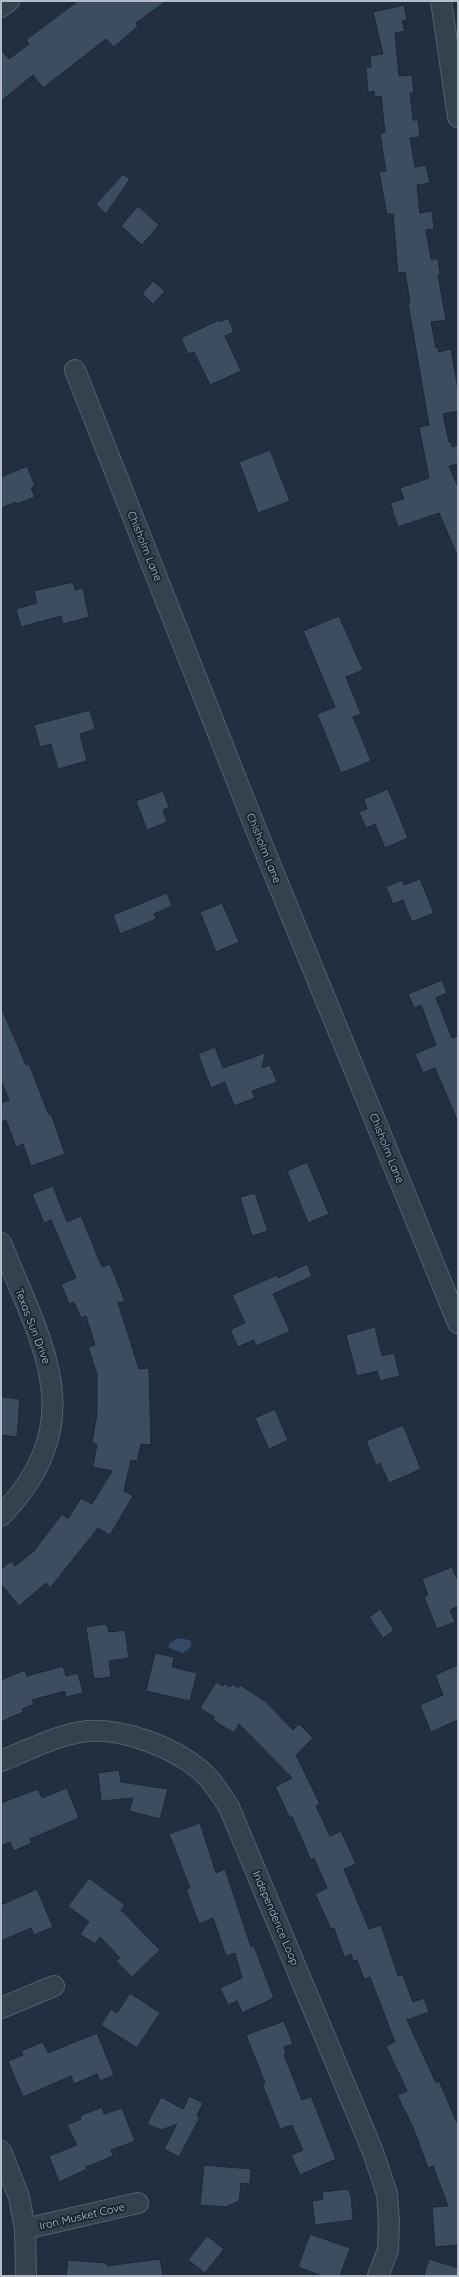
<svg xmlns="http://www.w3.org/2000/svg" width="459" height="2277" font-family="Quicksand,sans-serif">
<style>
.water{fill:#334b69}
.building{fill:#3d4d60;stroke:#1d2837}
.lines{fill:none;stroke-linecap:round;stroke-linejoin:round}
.minor-casing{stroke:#545f6e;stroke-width:22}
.minor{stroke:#364150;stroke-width:20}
.labels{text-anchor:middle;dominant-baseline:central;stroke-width:4;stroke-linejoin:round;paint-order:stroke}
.street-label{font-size:11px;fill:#b2bccb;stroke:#1b2635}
</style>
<rect width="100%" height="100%" fill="#212f40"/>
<path class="water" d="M178,1638L189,1640L191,1642V1647L183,1653L169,1648V1644Z"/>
<path class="building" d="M78,1H166L136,23L138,26L114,47L106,39L43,88L33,75L1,101V50L9,59L29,44L26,40Z
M404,5L407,20L402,21L405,31L395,33L399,76L412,75L414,93H410L413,120H418L420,137L410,138L415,167L426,165L430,183L417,185L420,213L432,211L434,229L426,230L431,259H438L440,275H438L446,320L431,322L436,348L438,347L439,352L451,349L458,390V411L443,414L449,442H451L452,447L458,445V464L449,466L458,487V557L439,513L398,527L390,503L404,499L400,488L429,478L419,427L429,425L408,303H410L405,272L398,273L393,214H387L379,172L386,171L380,134L385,132L381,96L375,97L374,91L368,93L366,67H371L370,56L383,54L373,12Z
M123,174L130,179L106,214L96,204Z
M138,206L159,225L142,245L121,226Z
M153,281L165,291L153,304L142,294Z
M228,318L234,332L225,336L241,371L210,385L194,352L188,354L181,338L219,320L220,322Z
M270,450L290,501L258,513L239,462Z
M27,466L35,486L31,488L35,497L17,504L16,502L1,508V477Z
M73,582L75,590L83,588L89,617L63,624L61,616L21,627L16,609L37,603L34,591Z
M339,616L363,670L346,677L361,714L353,717L371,761L341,773L317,714L335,707L303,631Z
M90,710L95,729L80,734L87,761L58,769L51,744L40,747L34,725Z
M388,789L408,838L385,848L375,824L366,828L359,812L367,809L364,799Z
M163,791L169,807L163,810L167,822L147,830L136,801Z
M420,879L434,913L412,922L403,900L393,904L386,887L402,880L404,885Z
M167,893L172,906L154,914L156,919L120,934L113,915Z
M222,903L239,942L216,952L200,912Z
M442,980L447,993L436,998L452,1038L458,1036V1122L435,1068L423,1073L415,1054L436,1045L421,1005L414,1008L408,994Z
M1,1007L26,1065L29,1064L49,1115L51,1114L65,1154L31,1166L23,1144L16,1147L6,1120L1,1122V1103L9,1100L1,1081Z
M215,1047L223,1068L265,1053L262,1068L270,1065L277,1082L252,1091L255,1098L234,1106L225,1082L211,1088L198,1054Z
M307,1162L329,1214L308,1223L287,1171Z
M53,1186L67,1222L81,1216L102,1267L110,1264L125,1301L118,1303L139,1369L149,1368L151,1445L141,1444L137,1461L131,1460L124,1491L133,1496L110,1535L98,1528L50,1588L46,1583L19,1606L1,1584V1569L11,1561L15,1566L34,1551L62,1514L68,1519L81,1498L92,1504L112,1471L93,1467L97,1444L92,1443L97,1413V1374L88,1347L95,1345L86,1316L81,1318L74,1302L69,1304L61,1284L76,1278L51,1220L44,1223L32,1194Z
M255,1193L268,1231L252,1236L240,1197Z
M307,1264L312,1276L273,1294L290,1331L256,1346L254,1340L238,1347L230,1330L245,1323L232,1295L277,1275L278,1278Z
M375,1327L382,1356L394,1353L400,1376L380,1381L377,1371L357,1376L346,1335Z
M1,1397L20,1399L17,1437L1,1435Z
M275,1409L288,1440L269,1449L255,1418Z
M403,1425L421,1469L389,1483L380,1463L376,1465L366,1441Z
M452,1567L458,1581V1606L450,1610L455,1622L437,1629L424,1597L428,1595L422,1579Z
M380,1609L394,1630L383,1638L369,1617Z
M107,1624L109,1632L125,1630L129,1658L109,1661L111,1677L94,1679L86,1627Z
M155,1653L174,1657L172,1667L197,1673L190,1701L146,1691Z
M458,1665V1720L431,1732L420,1705L443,1695L435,1675Z
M63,1666L66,1676L78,1673L83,1693L66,1697L65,1691L32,1700L34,1704L22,1709L23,1712L1,1722V1680L25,1670L27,1676Z
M216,1682L223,1686L225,1684L230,1687L232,1684L238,1688L240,1685L265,1701L293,1730L299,1724L313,1738L296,1755L320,1804L316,1806L330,1836L341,1831L348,1846L356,1864L344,1869L369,1929L381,1925L398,1976L403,1975L413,2002L424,1998L429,2012L407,2020L436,2083L439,2081L458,2125V2245L435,2247L432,2207L448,2206L433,2166L428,2168L413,2127L397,2095L407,2091L386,2046L395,2042L370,1977L364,1979L357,1960L353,1961L351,1954L344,1957L334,1928L331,1929L315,1894L327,1888L314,1858L311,1860L292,1817L290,1818L275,1787L292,1778L239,1724L234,1733L213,1720L214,1717L200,1708Z
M119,1770L121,1782L168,1789L160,1819L129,1811L133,1798L101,1801L98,1773Z
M67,1788L79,1818L30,1839L32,1843L14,1851L10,1842L1,1846V1803L38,1789L42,1798Z
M200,1823L216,1873L225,1869L251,1947L254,1946L274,1998L242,2013L237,2001L228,2005L220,1988L242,1978L235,1953L226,1956L213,1918L199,1924L186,1889L190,1888L169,1834Z
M89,1878L125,1905L121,1910L160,1950L132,1977L116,1961L120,1958L100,1937L95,1944L80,1934L89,1922L68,1906Z
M37,1889L53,1927L34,1935L31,1928L1,1941V1905Z
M130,1993L160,2013L137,2048L101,2025L111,2009L117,2013Z
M284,2021L293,2044L284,2047L286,2054L284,2055L302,2100L311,2096L336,2159L300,2175L291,2155L303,2150L292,2125L280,2129L262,2084L265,2083L246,2035Z
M97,2033L114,2075L100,2081L97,2074L74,2084L71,2076L23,2097L8,2061L23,2055L21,2051L43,2042L48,2053Z
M189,2096L203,2103L197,2116L200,2117L179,2157L164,2149L177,2124L161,2130L147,2124L161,2097L183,2109Z
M102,2107L104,2114L122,2108L135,2141L111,2150L113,2156L86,2167L87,2169L59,2182L49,2156L77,2145L67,2125L81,2119L80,2116Z
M204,2165L251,2169L250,2184L241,2183L239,2201L226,2207L200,2205Z
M348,2189L351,2195L353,2220L315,2225L312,2201L323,2199L322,2192Z
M310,2234L350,2248L340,2276H322L298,2267Z
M207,2236L224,2249L205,2273L188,2260Z
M160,2259L163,2276H66L68,2260L107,2263V2266Z
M429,2259L458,2268V2276H424Z"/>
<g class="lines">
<g class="minor-casing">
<path id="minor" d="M441,1L458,117
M1,7L9,1
M75,370L257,832L458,1323
M1,1243C43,1347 92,1421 1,1516
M1,1761C29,1750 58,1734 88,1731C123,1728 172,1747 199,1769C212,1779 220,1794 229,1807L373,2152L387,2194L389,2222L388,2250L378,2276
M1,2008L54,1986
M1,2151L19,2197L25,2229L26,2276
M25,2229L138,2203"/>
</g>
<use href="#minor" class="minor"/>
</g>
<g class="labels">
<g class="street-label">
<text transform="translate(145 546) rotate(68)">Chisholm Lane</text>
<text transform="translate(264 848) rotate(68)">Chisholm Lane</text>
<text transform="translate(387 1148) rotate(68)">Chisholm Lane</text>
<text transform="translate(33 1326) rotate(69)">Texas Sun Drive</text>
<text transform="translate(276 1918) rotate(67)">Independence Loop</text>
<text transform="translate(82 2216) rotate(-13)">Iron Musket Cove</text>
</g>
</g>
<rect width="459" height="2277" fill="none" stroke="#b2bccb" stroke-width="4"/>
</svg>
